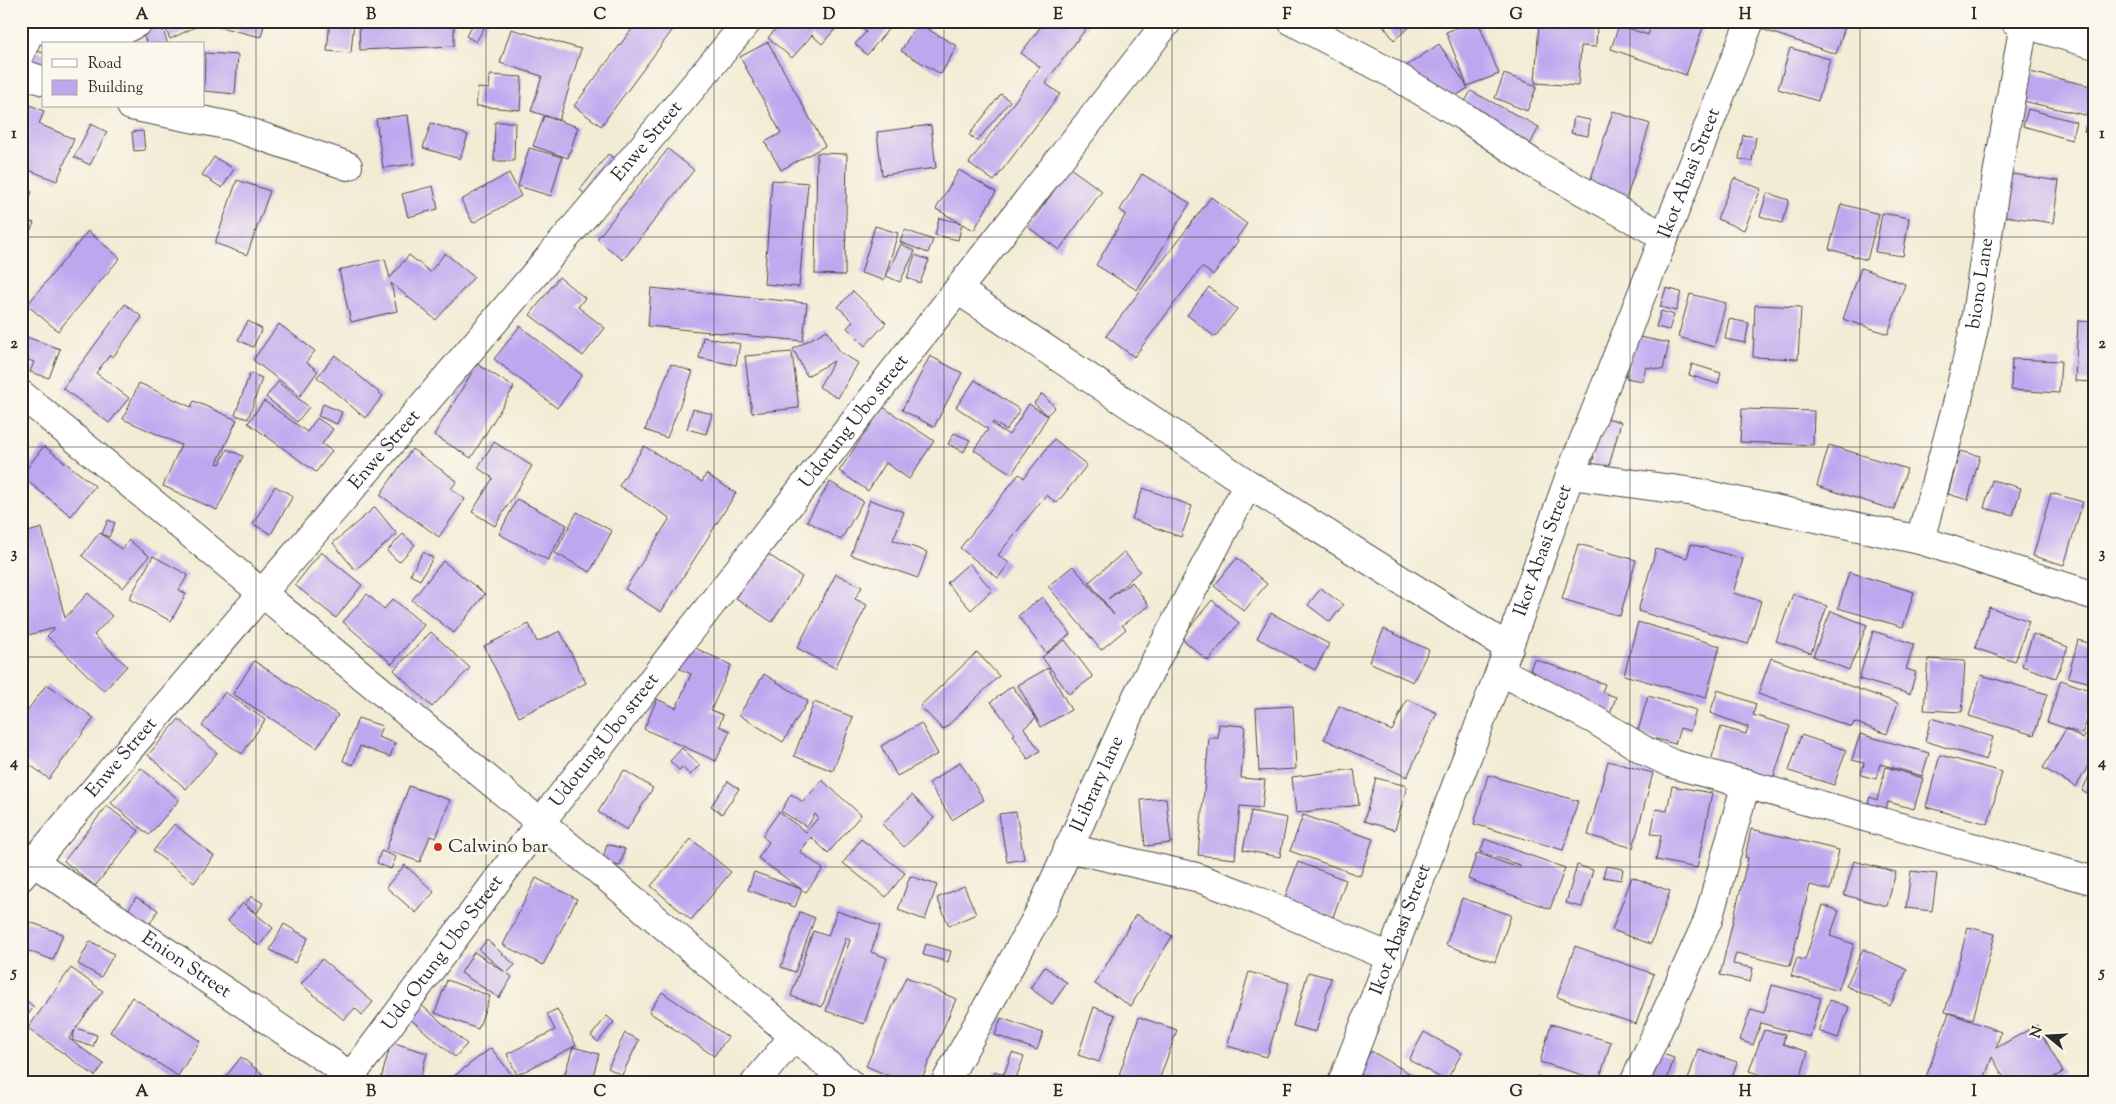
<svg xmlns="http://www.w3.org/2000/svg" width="2116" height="1104" font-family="'Sorts Mill Goudy',serif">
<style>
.building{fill:#bfa7ef}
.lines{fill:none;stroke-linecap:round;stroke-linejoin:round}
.minor-casing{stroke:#494844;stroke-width:30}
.minor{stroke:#fff;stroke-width:28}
.grid{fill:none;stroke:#2b2b2b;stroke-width:1;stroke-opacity:0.55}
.poi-dot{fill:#c8321e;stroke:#fbf7ec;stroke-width:2}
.labels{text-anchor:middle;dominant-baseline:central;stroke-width:5;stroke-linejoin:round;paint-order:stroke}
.street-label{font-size:19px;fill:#2b2b2b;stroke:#fbf7ec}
.poi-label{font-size:19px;fill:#2b2b2b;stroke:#fbf7ec;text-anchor:start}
.neatline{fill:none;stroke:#2b2b2b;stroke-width:2}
.grid-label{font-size:16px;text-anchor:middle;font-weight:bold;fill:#2b2b2b}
</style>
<rect width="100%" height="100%" fill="#fbf7ec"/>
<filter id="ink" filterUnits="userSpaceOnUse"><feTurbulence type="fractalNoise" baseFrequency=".02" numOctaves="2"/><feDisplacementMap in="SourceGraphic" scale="10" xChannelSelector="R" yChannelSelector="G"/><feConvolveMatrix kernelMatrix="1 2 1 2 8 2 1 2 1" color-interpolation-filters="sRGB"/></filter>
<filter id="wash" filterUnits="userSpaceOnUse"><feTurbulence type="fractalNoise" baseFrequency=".0096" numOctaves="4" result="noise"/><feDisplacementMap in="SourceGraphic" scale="20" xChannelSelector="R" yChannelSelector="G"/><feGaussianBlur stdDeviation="1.12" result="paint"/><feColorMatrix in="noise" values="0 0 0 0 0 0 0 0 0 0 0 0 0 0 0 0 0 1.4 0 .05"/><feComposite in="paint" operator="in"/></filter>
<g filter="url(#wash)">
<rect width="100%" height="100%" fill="#f2ecd5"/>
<g id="blocks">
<path class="building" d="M162,21H208L170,39Z
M217,21H265L261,37L215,26Z
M330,21H354L351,53L327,51Z
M359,21H454V46L360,50Z
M475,21H488L476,42L466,36Z
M638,21H673L677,24L601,126L574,106Z
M782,21H831L837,27L822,44L812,35L792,58L768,38Z
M859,21H895L867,55L855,44L866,32L857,24Z
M1045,21L1091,22L1045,83L1060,94L994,181L969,163L1040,67L1021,53Z
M1380,21H1417L1394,40Z
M1474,21H1478L1499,74L1467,86L1468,88L1434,110L1405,67L1439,44L1467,86L1446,32Z
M1652,21H1694L1704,24L1686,75L1611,49L1619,25L1648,35Z
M1767,21H1847L1836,54L1764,30Z
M160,23L168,44H147L141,30Z
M917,23L957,46L941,74L901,51Z
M1539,23L1597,27L1596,47L1581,46L1578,86L1535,83Z
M511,29L581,49L559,120L531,111L542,76L500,63Z
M768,42L825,146L781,170L765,142L781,133L740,57Z
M1790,48L1830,59L1818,101L1778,89Z
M29,49L44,53V73L24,68Z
M205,53L238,55L235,94L204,91Z
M2021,70L2095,87V135L2084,131L2089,116L2014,99Z
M1504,74L1537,86L1527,111L1495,98Z
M490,75L522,77L520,110L476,106L478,88L489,89Z
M1471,91L1539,127L1523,158L1454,121Z
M1001,94L1010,101L977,141L969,135Z
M21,101L44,111L39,124L74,139L57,181L21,167Z
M2028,109L2076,122L2071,140L2023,126Z
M1613,111L1650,124L1622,212L1584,200Z
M408,115L414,164L383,168L376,119Z
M544,116L578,127L568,158L533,146Z
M1574,117L1590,120L1588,136L1571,133Z
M495,122H515L514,161H494Z
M431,123L468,135L460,159L423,148Z
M91,124L107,132L90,165L74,157Z
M931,125L936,168L882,175L877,132Z
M143,131L145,150L134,151L132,132Z
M1743,135L1756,137L1752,161L1739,159Z
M529,148L562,157L551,196L518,186Z
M668,149L694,170L623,260L597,239Z
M817,153L847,154L845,275L815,274Z
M608,154L623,166L595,202L580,190Z
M214,157L234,169L222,188L202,175Z
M1070,168L1102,191L1059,250L1028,227Z
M959,170L996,192L974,230L962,224L958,240L935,235L939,218L961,223L936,209Z
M509,173L521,196L473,223L461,200Z
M2005,173L2059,181L2053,223L1998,215Z
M1142,174L1190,203L1137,290L1096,265L1126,214L1120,210Z
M1734,178L1761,189L1744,230L1717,219Z
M237,180L270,191L247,255L215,243Z
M772,180L808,183L799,287L764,284Z
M433,186L438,209L408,217L402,194Z
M21,187L32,192L21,217Z
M1767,193L1789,200L1782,223L1760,216Z
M1211,197L1247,224L1236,239L1238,241L1213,275L1202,267L1134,357L1106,336Z
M1841,204L1879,214L1867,260L1829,249Z
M1882,213L1909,218L1903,256L1875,252Z
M21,218L34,223L21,250Z
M875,226L898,233L884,280L861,273Z
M905,230L933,240L928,253L900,242Z
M88,231L120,258L58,331L27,305Z
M901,244L915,251L900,282L886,276Z
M445,253L474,277L436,320L391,283L397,311L351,322L339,270L385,259L390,278L409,255L430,272Z
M915,255L929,260L920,283L907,278Z
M1861,268L1905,284L1888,334L1843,319Z
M559,277L585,298L578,307L605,328L583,356L530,315Z
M1209,287L1237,309L1215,337L1187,315Z
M651,288L807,303L803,341L648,326Z
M1666,288L1681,292L1676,311L1660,307Z
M853,291L886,323L865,346L847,328L853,321L838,307Z
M1690,294L1726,303L1714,347L1678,337Z
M2094,300H2095V312H2092Z
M125,304L142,317L113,357L110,355L96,373L129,398L109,423L63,388Z
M1755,305L1801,307L1798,359L1753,357Z
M1661,311L1674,315L1669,330L1656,327Z
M1729,319L1749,323L1745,343L1725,339Z
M248,321L262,329L253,347L238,340Z
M2078,321L2095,322V382L2075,381Z
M279,324L315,351L306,362L318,371L300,396L253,360Z
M520,326L582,375L557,408L494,359Z
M827,330L840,352L858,363L838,398L819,387L834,361L807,376L793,349Z
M21,335L60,349L49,378L30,372L34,362L21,357Z
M1635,336L1669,343L1663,370L1646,367L1642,381L1626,378Z
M703,337L740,344L736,365L699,358Z
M792,352L799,408L752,413L745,356Z
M335,355L383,396L365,418L317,377Z
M930,356L962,373L934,427L902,410Z
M2012,359L2061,361L2059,393L2011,390Z
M477,364L514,387L471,458L434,435Z
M671,364L693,372L667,438L645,430Z
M1692,364L1721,373L1718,384L1689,375Z
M250,373L262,378L248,419L235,415Z
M975,380L1020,410L1006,430L993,422L992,424L1009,435L1029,404L1048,416L1012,474L974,450L988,429L956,407Z
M278,382L309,407L297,422L266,397Z
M139,383L191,407L194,401L237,420L217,463L220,464L227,449L243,456L217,510L163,486L181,445L123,419Z
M1042,394L1055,407L1047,415L1034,403Z
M264,401L307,432L317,418L333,429L322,444L332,451L316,472L248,423Z
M323,404L342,412L337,424L318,416Z
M883,407L934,441L909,479L886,463L868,491L839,471Z
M693,409L712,414L706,434L687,429Z
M1742,409L1814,411L1813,445L1740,442Z
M1595,415L1621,422L1606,477L1590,473L1594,456L1585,454Z
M954,433L970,440L964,452L948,444Z
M1054,439L1087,465L1057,503L1046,495L998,555L1009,563L998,578L960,548L1019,474L1024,478Z
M494,442L532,466L495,526L472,512L493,478L478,468Z
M1829,445L1907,469L1894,510L1817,486Z
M44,446L95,486L71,516L21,476Z
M644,446L702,482L706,474L736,493L661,612L625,589L670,518L619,486Z
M412,449L457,481L451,489L465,499L439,537L380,495Z
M1960,451L1980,456L1968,500L1948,494Z
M1992,480L2021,488L2013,515L1984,508Z
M830,482L863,501L841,540L807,521Z
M275,486L293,496L271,534L253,524Z
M1143,488L1192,506L1181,537L1132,519Z
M2051,493L2083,502L2064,565L2033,556Z
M517,499L567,525L548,560L499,534Z
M870,500L904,512L893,540L927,552L918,578L851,555Z
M375,507L397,534L355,570L333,543Z
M577,512L612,531L590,572L555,553Z
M108,520L115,523L109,537L102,534L122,550L129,540L149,556L123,588L82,556L99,533L102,534Z
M42,528L65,618L88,593L112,616L94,635L127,666L104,691L47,636L55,628L28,635L21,610V534Z
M403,534L415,545L399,562L387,551Z
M1578,544L1636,560L1620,616L1562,599Z
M1691,544L1743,559L1733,593L1761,601L1748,644L1638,611L1656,549L1687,558Z
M321,552L362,585L336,618L295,585Z
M423,552L433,558L420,580L410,575Z
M1124,552L1140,571L1108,599L1132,582L1149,606L1122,625L1126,629L1101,650L1048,586L1073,566L1114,615L1089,582Z
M766,553L802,577L772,622L736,598Z
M153,556L188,575L179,590L186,594L171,621L129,599Z
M1237,558L1267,584L1244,611L1214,586Z
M443,561L485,594L454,633L412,600Z
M969,563L992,590L971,610L947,583Z
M1849,572L1914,592L1903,627L1838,608Z
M836,574L862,587L855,599L867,605L835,668L797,648Z
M1321,588L1343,605L1330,622L1308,605Z
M367,594L384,609L393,599L424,625L392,664L343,622Z
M1793,594L1827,606L1811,653L1776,641Z
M1042,597L1070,634L1046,653L1018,616Z
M1212,600L1239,623L1208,661L1181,638Z
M1989,607L2029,621L2015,662L1975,648Z
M1831,611L1867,625L1849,670L1813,656Z
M1271,613L1329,644L1315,670L1257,638Z
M1638,622L1720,646L1706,698L1624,675Z
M529,624L537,642L560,631L586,683L519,717L484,646Z
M1384,629L1429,650L1413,682L1369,662Z
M1873,631L1914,644L1906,669L1916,672L1910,694L1859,679Z
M431,632L470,668L432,707L394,670Z
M2033,634L2068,647L2056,678L2022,666Z
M1065,640L1093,677L1069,694L1042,657Z
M2078,640L2095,645V684L2068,677Z
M691,646L731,665L711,710L723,715L719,726L730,731L716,761L644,729L657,699L676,708L691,674L680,669Z
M977,652L999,676L943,730L920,706Z
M1771,658L1898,703L1887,734L1854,722L1852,727L1758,694Z
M1534,659L1605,684L1602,692L1616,697L1609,717L1528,676Z
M1928,659L1965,661L1962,712L1924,710Z
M254,661L338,715L317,748L233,694Z
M1048,668L1071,710L1041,727L1018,685Z
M764,674L808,701L783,742L739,715Z
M1981,675L2047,694L2034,735L1969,716Z
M2061,680L2095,692V698L2082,734L2047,722Z
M47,684L94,718L49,779L21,758V719Z
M1012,686L1036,718L1024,728L1040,751L1028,759L1013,735L1015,734L991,702Z
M1718,690L1756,704L1753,715L1790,726L1772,783L1710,764L1721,727L1746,734L1748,727L1710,713Z
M225,692L265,720L242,754L202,726Z
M1648,696L1696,710L1690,731L1680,728L1675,744L1637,734Z
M1407,699L1437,713L1407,777L1324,739L1339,706L1392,731Z
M814,702L853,717L833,771L794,756Z
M1293,706L1296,769L1259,771L1256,708Z
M358,718L382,726L378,737L395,743L390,757L360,746L353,765L343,761Z
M1931,718L1993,737L1986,760L1925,741Z
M179,719L217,753L186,789L148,755Z
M921,723L938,754L897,776L881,746Z
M1219,724L1245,726L1241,778L1265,780L1262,808L1240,806L1235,859L1198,855L1209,738H1218Z
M2066,729L2083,739L2088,731L2095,735V754L2076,787L2043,768Z
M1860,734L1929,753L1922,776L1880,764L1876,779L1861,775L1864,763L1852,760Z
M1801,735L1846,750L1834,785L1789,771Z
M682,748L700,765L690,775L682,767L679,770L670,761Z
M1940,755L2002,772L1988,824L1926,807Z
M1608,761L1653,773L1633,848L1588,835Z
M960,762L984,800L952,820L929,783Z
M2095,763V798L2082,791Z
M1886,767L1923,778L1914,809L1888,802L1884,815L1866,810L1870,797L1877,800Z
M141,768L179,800L149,835L111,803Z
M1354,769L1359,805L1296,813L1292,777Z
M624,770L653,788L627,830L598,812Z
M1488,775L1578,801L1563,850L1474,824Z
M1376,778L1407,786L1395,830L1364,821Z
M822,780L861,815L828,853L811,837L800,852L823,869L806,892L802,890L795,907L748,890L754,872L801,889L758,858L769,842L762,836L779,812L806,832L818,818L815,814L807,827L781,811L791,794L803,802Z
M728,781L739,789L722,814L711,806Z
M409,786L450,800L436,838L430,836L420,862L386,850Z
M1672,786L1712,793L1697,868L1656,860L1661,835L1651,834L1656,809L1667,811Z
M912,795L934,818L904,847L882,824Z
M1166,798L1171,843L1145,846L1141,800Z
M107,806L139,831L95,886L64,861Z
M1251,811L1287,818L1280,857L1243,850Z
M1016,812L1024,859L1007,862L999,814Z
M1303,815L1373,839L1360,876L1290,851Z
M174,824L214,856L194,883L153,851Z
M1751,829L1839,850L1830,890L1810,885L1790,966L1736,953L1733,964L1753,968L1750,982L1720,975L1748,858L1745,857Z
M691,839L731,872L691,920L651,886Z
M861,839L905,873L886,897L843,863Z
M1485,839L1565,868L1550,909L1468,879L1477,853L1519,868L1520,865L1480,852Z
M607,844L625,849L620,866L602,862Z
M381,851L396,857L391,869L377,863Z
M1854,861L1896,872L1887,906L1844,895Z
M1298,862L1346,880L1333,917L1284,900Z
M405,865L434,892L416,913L386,887Z
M1577,865L1593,870L1582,907L1566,903Z
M1606,866L1623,869L1621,880L1603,877Z
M1911,871L1937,874L1932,911L1906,908Z
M910,876L937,885L925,920L898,910Z
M1632,877L1670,891L1651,944L1612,930Z
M536,878L577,899L543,965L503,945Z
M964,886L976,914L949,926L937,898Z
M251,896L263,903L257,913L246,906L273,928L259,946L228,921L243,903L245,905Z
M136,897L158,910L146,930L124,917Z
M1462,898L1511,915L1495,962L1446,945Z
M1823,905L1839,911L1830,936L1854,944L1838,991L1791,976L1797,958L1805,960Z
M837,911L880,926L871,952L887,958L864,1024L826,1011L850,940L846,938L822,1007L791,996L813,931L828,936Z
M800,912L815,918L795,972L781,967Z
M1136,914L1172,936L1131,1006L1095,984Z
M21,919L63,934L53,960L21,948Z
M284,924L308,938L295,963L270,950Z
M1968,927L1995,934L1973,1019L1945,1012Z
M487,940L515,965L507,973L512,977L499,998L461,973L474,952L505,972L479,950Z
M90,941L114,954L101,977L78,964Z
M926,944L951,951L948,962L923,955Z
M1575,946L1654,974L1636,1024L1557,997Z
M1863,949L1907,970L1890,1006L1846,986Z
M322,959L373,1002L362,1015L355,1008L344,1020L301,984Z
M1045,967L1067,983L1052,1004L1030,988Z
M71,968L103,991L76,1028L97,1035L93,1047L72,1040L75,1030L69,1039L104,1064L95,1076L28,1028Z
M1249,972L1289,983L1267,1057L1227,1046Z
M1308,972L1331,978L1316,1032L1293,1026Z
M906,977L956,999L920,1083H905L866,1066Z
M447,980L490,996L478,1029L435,1013Z
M1772,985L1821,998L1810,1037L1761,1023L1753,1045L1740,1040L1751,1009L1764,1013Z
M662,992L728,1037L714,1056L649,1012Z
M21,996L34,1007L21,1023Z
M132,997L200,1041L178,1076L110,1032Z
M1830,1000L1849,1007L1838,1038L1818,1031Z
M420,1004L467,1044L455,1057L409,1018Z
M1094,1007L1115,1015L1099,1062L1078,1055Z
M557,1009L576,1045L573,1047L599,1054L591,1083H562L573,1047L517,1075L507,1054L555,1030L547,1014Z
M1949,1013L2001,1032L1996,1048L2037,1025L2063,1072L2044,1083H2007L1992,1057L1983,1083H1924Z
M607,1016L614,1022L598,1042L591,1036Z
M1139,1017L1177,1030L1158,1083H1141L1119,1075Z
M1001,1018L1043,1033L1037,1050L995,1035Z
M1551,1024L1611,1042L1599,1080L1540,1062Z
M1764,1030L1785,1034L1783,1044L1808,1052L1799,1083H1788L1749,1071Z
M1424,1032L1462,1053L1446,1081L1409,1060Z
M625,1033L639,1040L622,1075L608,1068Z
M391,1042L427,1053L419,1083H380Z
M491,1048L515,1079L510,1083H445Z
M1698,1049L1737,1062L1730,1083H1687Z
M1371,1051L1426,1083H1376L1358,1073Z
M1653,1051L1674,1058L1666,1083H1642Z
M1012,1053L1024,1057L1014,1083H990L995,1071L1004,1074Z
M241,1057L274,1083H221Z
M1537,1076L1554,1083H1534Z
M2078,1077L2095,1082V1083H2077Z"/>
</g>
</g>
<g filter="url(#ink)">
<use href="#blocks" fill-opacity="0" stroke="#494844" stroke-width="1"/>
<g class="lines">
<g class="minor-casing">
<g id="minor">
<path d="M1292,21L1391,73L1466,118L1534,164L1665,237"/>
<path d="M2015,21L2095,45"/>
<path d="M32,27C73,37 100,46 140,21"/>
<path d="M21,52L34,21"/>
<path d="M21,73L44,81"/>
<path d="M131,106L231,126L348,166"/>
<path d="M958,290L1248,484L1509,648"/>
<path d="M21,394L616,885L849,1083"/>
<path d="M1570,475L1694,492L1920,540L2095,596"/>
<path id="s1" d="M1920,540L1957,404L1974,328L1996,181L2024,24"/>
<path d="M1500,671L1593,719L1647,752L1673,764L2095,881"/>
<path d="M1068,848L1196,877L1244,895L1390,957"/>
<path id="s2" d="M21,854L351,1076"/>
<path id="s3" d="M21,877C262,590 509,309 748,21"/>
<path id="s4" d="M346,1083L540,823L1168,21"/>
<path d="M755,1083L794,1036"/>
<path id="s5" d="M945,1083L1042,908L1137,696L1248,484"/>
<path id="s6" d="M1342,1083L1500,671L1570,475L1750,21"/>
<path d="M1634,1083L1708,920L1746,783"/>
</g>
</g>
<use href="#minor" class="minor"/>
</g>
</g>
<path class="grid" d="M256,21V1083M486,21V1083M714,21V1083M944,21V1083M1172,21V1083M1401,21V1083M1630,21V1083M1860,21V1083M21,237H2095M21,447H2095M21,657H2095M21,867H2095"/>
<circle class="poi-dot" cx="438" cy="847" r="5"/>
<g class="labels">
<g class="street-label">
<text stroke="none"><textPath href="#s3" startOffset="966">Enwe Street</textPath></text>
<text stroke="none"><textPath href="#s6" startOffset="974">Ikot Abasi Street</textPath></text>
<text stroke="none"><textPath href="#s1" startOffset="264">biono Lane</textPath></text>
<text stroke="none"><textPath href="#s4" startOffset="834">Udotung Ubo street</textPath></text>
<text stroke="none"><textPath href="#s3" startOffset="561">Enwe Street</textPath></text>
<text stroke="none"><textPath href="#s6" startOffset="569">Ikot Abasi Street</textPath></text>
<text stroke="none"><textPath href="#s4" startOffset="429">Udotung Ubo street</textPath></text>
<text stroke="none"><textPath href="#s3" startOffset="156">Enwe Street</textPath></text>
<text stroke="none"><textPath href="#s5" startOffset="336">lLibrary lane</textPath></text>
<text stroke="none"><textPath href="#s6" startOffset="164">Ikot Abasi Street</textPath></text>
<text stroke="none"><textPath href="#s4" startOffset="162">Udo Otung Ubo Street</textPath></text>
<text stroke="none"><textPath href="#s2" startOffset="199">Enion Street</textPath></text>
</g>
<g class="poi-label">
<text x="448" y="847">Calwino bar</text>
</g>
</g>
<rect width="2116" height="1104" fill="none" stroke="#fbf7ec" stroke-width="55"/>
<rect x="42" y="42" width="162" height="65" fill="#fbf7ec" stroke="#a8a59f"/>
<rect x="52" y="59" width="25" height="8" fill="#ffffff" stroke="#a8a59f"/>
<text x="88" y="68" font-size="15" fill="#2b2b2b">Road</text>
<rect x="52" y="80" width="25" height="15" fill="#bfa7ef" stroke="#a8a59f"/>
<text x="88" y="92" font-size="15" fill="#2b2b2b">Building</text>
<g transform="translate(2048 1036) rotate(288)" stroke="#fbf7ec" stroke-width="4" paint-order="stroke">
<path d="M0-4L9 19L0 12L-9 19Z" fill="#2b2b2b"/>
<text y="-8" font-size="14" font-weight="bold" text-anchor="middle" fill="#2b2b2b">N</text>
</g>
<rect x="28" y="28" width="2060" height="1048" class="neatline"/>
<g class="grid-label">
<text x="142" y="19">A</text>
<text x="371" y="19">B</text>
<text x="600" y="19">C</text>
<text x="829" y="19">D</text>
<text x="1058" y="19">E</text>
<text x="1287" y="19">F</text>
<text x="1516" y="19">G</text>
<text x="1745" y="19">H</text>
<text x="1974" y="19">I</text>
<text x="14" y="138">1</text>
<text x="2102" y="138">1</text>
<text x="14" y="348">2</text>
<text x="2102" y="348">2</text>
<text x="14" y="558">3</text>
<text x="2102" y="558">3</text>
<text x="14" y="767">4</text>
<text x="2102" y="767">4</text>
<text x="14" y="977">5</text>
<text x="2102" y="977">5</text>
<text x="142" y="1096">A</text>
<text x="371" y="1096">B</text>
<text x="600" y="1096">C</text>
<text x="829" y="1096">D</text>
<text x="1058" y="1096">E</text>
<text x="1287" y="1096">F</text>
<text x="1516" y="1096">G</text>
<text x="1745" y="1096">H</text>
<text x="1974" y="1096">I</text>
</g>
</svg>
